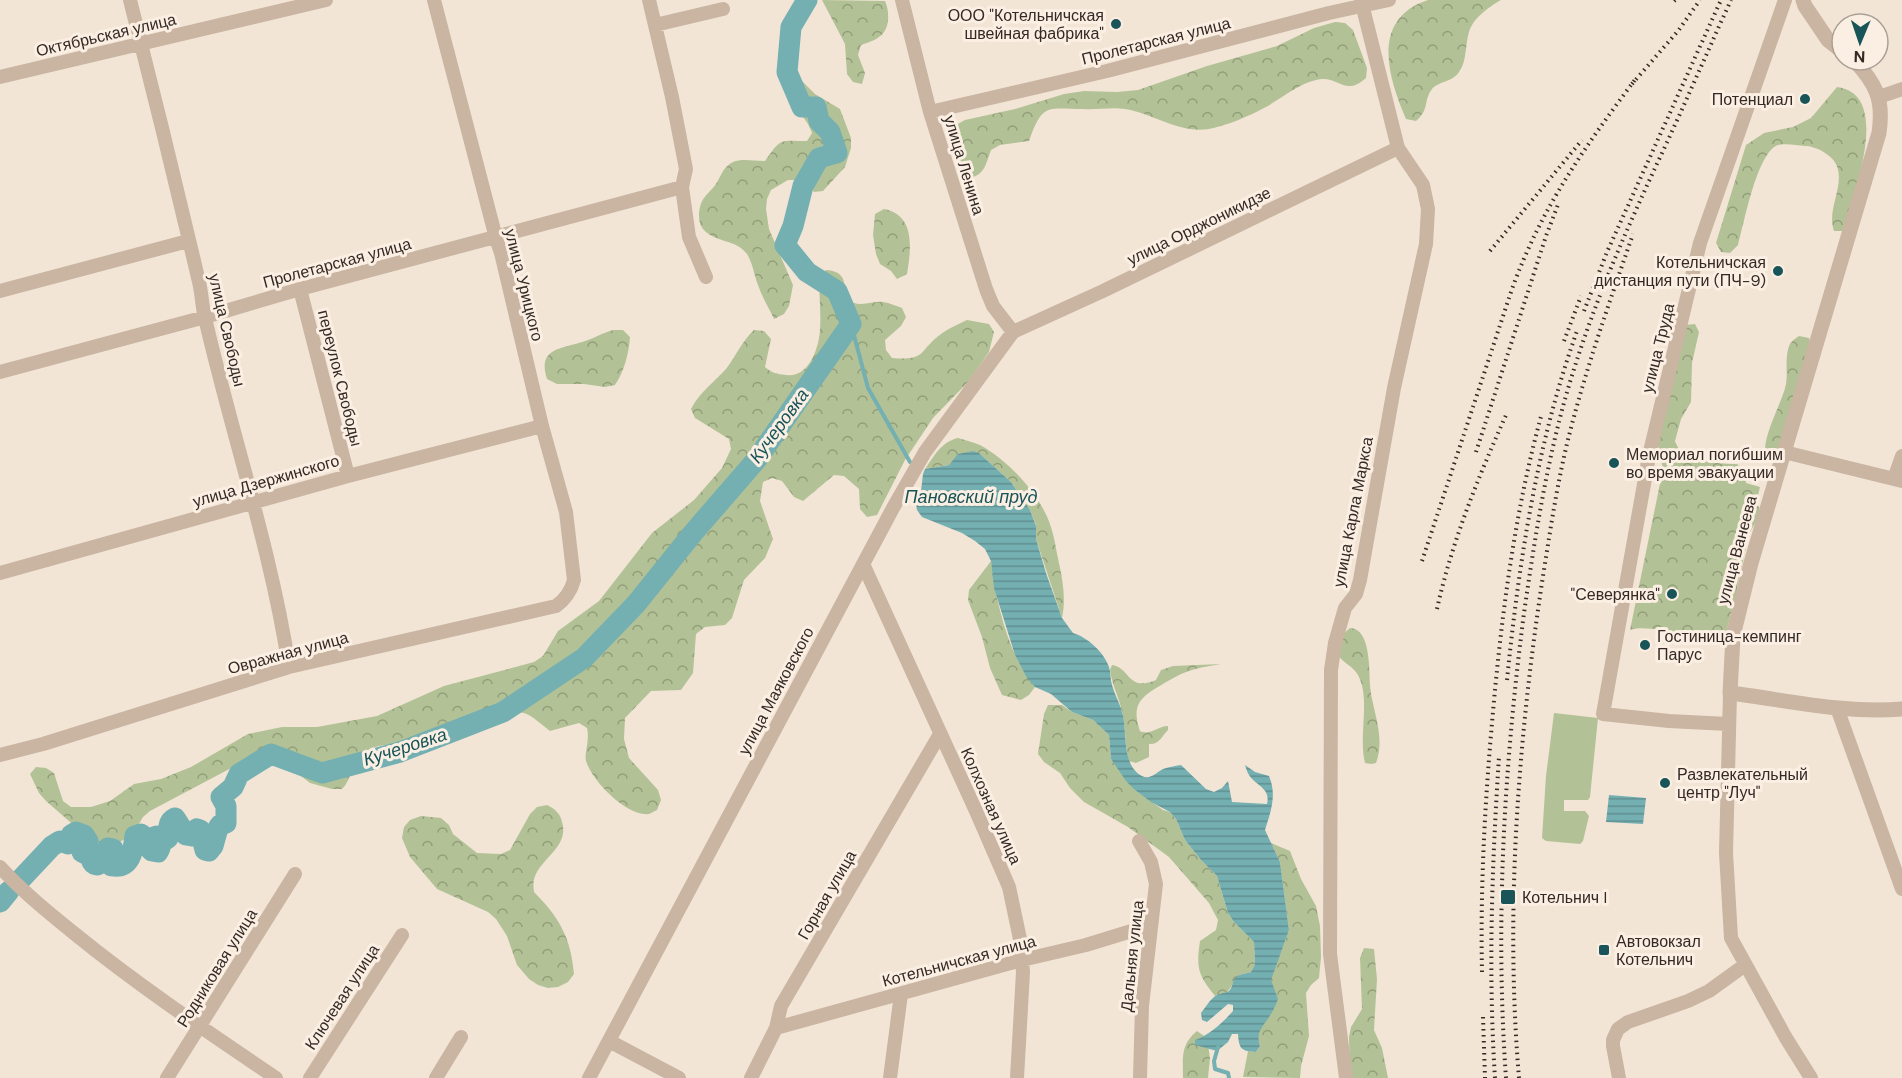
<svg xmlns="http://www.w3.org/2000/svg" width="1902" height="1078" font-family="'DM Sans',sans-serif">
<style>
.grass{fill:#b3c296}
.forest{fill:url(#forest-crowns)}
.water{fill:url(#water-rules)}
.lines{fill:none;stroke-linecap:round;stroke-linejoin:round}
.stream{stroke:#74afb1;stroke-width:4}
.river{stroke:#74afb1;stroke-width:21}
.minor{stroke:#cab4a2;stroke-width:14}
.tertiary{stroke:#cab4a2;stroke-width:15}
.rail{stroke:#342925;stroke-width:4;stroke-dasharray:1.5 4.5;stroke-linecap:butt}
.poi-dot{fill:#185458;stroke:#faefe2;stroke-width:2}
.labels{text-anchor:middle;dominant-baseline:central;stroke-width:6;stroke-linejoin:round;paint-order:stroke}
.poi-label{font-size:16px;fill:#342925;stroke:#faefe2;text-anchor:start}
.street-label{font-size:16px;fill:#342925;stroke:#faefe2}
.water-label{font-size:18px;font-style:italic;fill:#185458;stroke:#faefe2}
</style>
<defs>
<pattern id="forest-crowns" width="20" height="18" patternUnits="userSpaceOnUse" patternTransform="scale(1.5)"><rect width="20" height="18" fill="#b3c296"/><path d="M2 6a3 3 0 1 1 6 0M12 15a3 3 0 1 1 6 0" fill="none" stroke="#929e7a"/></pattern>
<pattern id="water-rules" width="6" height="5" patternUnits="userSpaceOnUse" patternTransform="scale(1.5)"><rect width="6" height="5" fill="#74afb1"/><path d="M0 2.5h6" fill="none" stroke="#608e90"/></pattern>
</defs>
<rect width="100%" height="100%" fill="#f2e5d6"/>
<path class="grass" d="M1554,713L1598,718L1590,797L1588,800H1564V811H1585L1589,816L1583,841L1580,844L1546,841L1542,838L1546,776Z"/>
<path class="forest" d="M822,0L885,1C890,12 890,30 879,37C874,41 866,43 861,45L858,55L865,73L862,84L853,82L847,74L845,44Z
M1428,0H1501C1489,7 1473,18 1469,32C1465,45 1467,61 1459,72C1453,82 1439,81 1432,89C1423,101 1430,109 1416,121L1406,119C1388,77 1370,19 1428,0Z
M1335,22L1345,23L1353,30L1367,68L1366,78C1344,98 1338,74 1316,80C1298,84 1281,99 1264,108C1250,116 1225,126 1209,129C1180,134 1152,113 1125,109C1112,107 1097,110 1083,109C1047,109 1043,102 1029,141L1000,145L991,150C985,166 985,175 967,179L960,173L956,163L952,144L951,134L956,125L965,120L1015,109L1064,94L1084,91L1117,92L1138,90L1207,66L1277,46L1314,28Z
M801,80L815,94L840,109L851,138V148L845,167L823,191L814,192L807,183L798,180H788L771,190L767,199L766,209L769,229L793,285L789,306L784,314L774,319C769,308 762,297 758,285C754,275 753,264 747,254C736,239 715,243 703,229C697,222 698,206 704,198C707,193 713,189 716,184C721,176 723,167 733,162C741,158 756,161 765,161C782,137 779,141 807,141L812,133L808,124L790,98L792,85Z
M1837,87C1894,94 1852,198 1843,231H1834C1826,209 1846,185 1836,164C1831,154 1815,146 1805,146C1797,145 1785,143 1778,145C1757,152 1744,224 1738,245L1730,253L1721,252L1716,243L1746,145L1764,133L1793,127L1811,118Z
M884,209C916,215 911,250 907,274L897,279L891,271L880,264L876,254L873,235L875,214Z
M826,270C855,272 837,295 854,303C863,306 875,301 883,302C890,303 896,306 902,308L906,317L901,326L885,340L886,350L892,358C927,361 918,351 941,334C949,328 959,324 967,320L989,324L994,332L989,352L969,381L933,418L905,460L877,515L867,517L860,509L859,489L844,476L834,475L803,501L794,497L782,481L772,478L763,482L760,501L773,539L765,558L744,580L732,618L725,625L705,627L696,634L693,673L681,690L651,691L625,718L624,739L629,758L658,790L661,800L657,810C654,811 652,813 649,814C627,817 592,781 586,761C584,754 590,740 587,728L579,723L550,731C543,726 532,715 524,713C496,707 464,738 438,744C411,750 386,736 362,754C351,762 353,778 342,789H332L310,783L301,776L291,758L281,753L252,757L150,811L143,817L133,834L115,845L94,842L85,835L46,801L39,793L30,774L36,767L46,768L54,773L63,801L71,807H91L110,801L134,784L161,779L191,767L248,734L282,727H317L377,716L444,686L534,662L543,656L558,631L599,601L652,533L694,500L722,468L731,449L729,439L695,418L691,409C699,393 714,382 726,369C736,356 742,341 754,330L764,331L771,339L765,367C772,373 777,374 786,375C806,378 816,355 819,338C822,322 819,294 819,277Z
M1695,324L1699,332L1692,363L1691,402L1681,419L1675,441C1675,442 1679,449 1679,450C1690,462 1722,464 1737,464L1744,471L1746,483L1760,487L1756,504L1759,507V517L1749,534L1737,588V599L1732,609L1724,642C1704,639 1646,623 1630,630L1663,469L1657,440L1685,325Z
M613,330H623L630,337C629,353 624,372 615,385L605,387L584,384H557L547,379C537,348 561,349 582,342C593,339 602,333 613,330Z
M1799,336L1809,338L1811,348L1777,458L1772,462L1767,461C1758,441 1782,405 1786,384C1788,373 1785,361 1788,350C1789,343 1793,340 1799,336Z
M958,438C965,440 973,442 980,445C1009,461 1041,495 1051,527C1055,539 1056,551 1059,563C1063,582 1066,599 1062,618L1036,539V525L1030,510L1011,482L979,453L954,460L949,465L925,469C935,455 941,442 958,438Z
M991,561C996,602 1008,655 1035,687L1029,695L1021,700L1002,695L990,668L982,637L968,600L969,590Z
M1350,628C1371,628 1369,671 1370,685C1372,711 1386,736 1376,763L1371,764L1365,763C1358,735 1371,699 1358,675C1353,666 1343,663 1338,655L1342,635Z
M1221,664C1198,668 1189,669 1168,681C1146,694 1129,701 1140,731C1150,736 1158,726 1168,726V730C1162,736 1159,745 1149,744V757L1136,763L1129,761C1125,747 1126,732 1123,717C1121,701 1112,686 1110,670L1112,665C1131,668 1127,692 1156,680L1161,670L1173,666Z
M1048,705H1062L1072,712L1093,720L1109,735L1111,759L1135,790L1163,810L1170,812L1176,819L1185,840L1201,860L1217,876L1228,913L1234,922L1254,942L1255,964L1251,972L1239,975L1226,994L1215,996C1198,975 1196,968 1200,941L1216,930L1218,920L1209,903L1169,857L1128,827L1084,802L1070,788L1060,773L1044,762L1038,754L1044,714Z
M547,805C555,809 560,813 562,822C569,845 545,856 536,874C533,880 533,885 534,892C559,917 571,938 574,974L568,982L558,987L548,988L538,985L529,979L517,965L507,936L496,919L488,912L437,889L410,857L402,838L404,827L410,820L421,816L441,818L449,825L453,834L477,853L501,854L510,850L530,814L537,807Z
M1271,843L1290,851L1301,879L1316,906L1320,926L1321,957L1319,978L1311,985L1306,993L1309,1036L1301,1066L1300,1078L1243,1077L1248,1051L1256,1052L1260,1046L1257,1038L1260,1028L1271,1014L1270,980L1289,930L1280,862Z
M1364,948L1374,949L1377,979L1374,1030L1382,1048L1388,1078H1350L1349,1037L1351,1027L1362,1009L1360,958Z
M1197,1031L1207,1038L1210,1058L1208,1078H1183C1183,1058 1180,1045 1197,1031Z"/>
<path class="water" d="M973,451L979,453L1011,482L1030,510L1036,526V539L1046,573L1062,618L1073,633C1087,637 1104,652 1109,667C1111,673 1110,679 1112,685C1115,696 1121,705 1123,716C1127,734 1122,766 1142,776C1150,780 1156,773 1163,769C1168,767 1175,766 1181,765L1206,789L1214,792L1222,788L1228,781L1232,802L1267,804C1271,788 1256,786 1249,775C1247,772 1246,768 1245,765L1255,772L1269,776C1277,795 1271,811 1265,830L1280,862L1289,930L1271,980L1278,999C1276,1004 1274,1009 1271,1014C1264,1026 1255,1031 1260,1046L1256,1052C1241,1051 1239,1049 1238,1034H1232L1228,1042L1217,1051L1195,1045V1040C1210,1035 1223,1022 1233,1011V1005L1228,1004L1207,1022L1202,1020L1201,1013C1205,1008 1209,1001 1214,997C1225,989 1229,999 1234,979L1239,975L1251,972L1255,964L1254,942L1234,922L1228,913L1217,876L1201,860L1185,840L1176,819L1170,812L1151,802L1135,790L1126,781L1111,759L1109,735L1093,720L1072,712L1051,694L1035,687L1027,678L1015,655L994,588L991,561L985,549L975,541L962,533L922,517L917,510L916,504L917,498L921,491L923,474L925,469L949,465L958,454Z
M1609,795L1646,798L1643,824L1606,822Z"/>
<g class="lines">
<path class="stream" d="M851,324L868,388L910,462
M1218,1047L1214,1061L1215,1069L1228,1073L1229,1078"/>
<path class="river" d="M21,879L52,846L60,841L68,844L71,835L76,832L84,835L88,841L82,852L90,856C92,861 91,864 97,865L103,862V856L108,848L113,849C118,857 111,859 112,866C131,869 133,851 135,836L141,834L147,839L148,847L152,851L158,852L160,848L155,842L154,837L157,836L165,840L168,838C170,829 166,823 175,818L186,835L192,836L197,829L200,830L205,850L209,851L213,846L218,828L220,825L226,823V806L221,797L233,787L239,774L271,754L322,773L400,752L503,712L584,658L636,604L693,533L757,459L851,324L837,291L807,272L785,245L793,226L803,186L819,158L837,153L830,132L819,121L816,107H802L787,72L791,27L807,0
M0,902L9,891"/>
<path class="minor" d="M130,0C154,94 177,188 199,282C202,294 202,307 205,318C232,435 271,549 289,667
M649,0L672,97L686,169L682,187L689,237L706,277
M902,0L930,112L986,289L993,306L1013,332
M655,25L723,9
M0,77L326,0
M1879,97L1902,89
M930,112L1107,71L1329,13L1389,0
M300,289L348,476
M0,291L188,241
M0,372L205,317L300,289L682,187
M1784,452L1902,481
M1894,479L1902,456
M863,564L976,811L1009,887L1020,939L1023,972L1017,1078
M0,573L348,476L542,426
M1730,693L1726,853L1731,938L1786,1038L1811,1078
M1837,708L1902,889
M1728,724L1669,721L1603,714L1649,456L1700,243L1785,0
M0,755L43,744L289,667L556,606C566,599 571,591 574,580L566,512L542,426L501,253L496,238L434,0
M1139,841L1151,862L1156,884L1142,1006L1140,1078
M0,867C23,892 49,913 75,934C139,986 208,1032 276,1078
M776,1028L1022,960L1086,945L1151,925
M609,1041L679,1078
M167,1078L295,874
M310,1078L402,935
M436,1078L461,1037
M589,1078L893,508L925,452L1013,332L1103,291L1398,148
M751,1078L776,1028L781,1006L940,734
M890,1078L901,994
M1346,1078L1330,954L1331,670L1335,643L1345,608L1356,594L1360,580L1394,388L1426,244L1428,209L1423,185L1398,148L1361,0
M1619,1078L1613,1046V1040L1618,1029L1628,1022L1688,1001L1709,991L1745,965"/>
<path class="tertiary" d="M1803,0L1805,6L1828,40L1842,51
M1854,60C1876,84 1884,99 1879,133L1751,563L1733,636L1730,693C1786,700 1845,714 1902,709"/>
<path class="rail" d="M1674,1L1675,0
M1632,84L1678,31L1700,0
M1490,251L1582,140
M1584,311L1607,252L1721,0
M1564,341L1581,296
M1476,452L1546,236L1559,202
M1422,561L1512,289C1542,206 1585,147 1637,77
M1437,609C1452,541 1478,478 1506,415
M1507,680C1519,561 1537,443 1577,331
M1482,972C1480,878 1486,784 1495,690C1504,597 1517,503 1542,413
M1483,1017L1485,1078
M1495,1078C1488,971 1492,864 1499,757
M1506,1078C1495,923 1504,767 1524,613C1536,530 1549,446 1575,366C1600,287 1634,213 1669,138C1690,92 1710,46 1731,0
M1519,1078C1505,913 1518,739 1543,576C1551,526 1558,477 1571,428C1588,362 1611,298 1633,234"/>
</g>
<g class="poi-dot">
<circle cx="1116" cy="24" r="6"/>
<circle cx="1805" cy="99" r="6"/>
<circle cx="1778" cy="271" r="6"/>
<circle cx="1614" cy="463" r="6"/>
<circle cx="1672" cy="594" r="6"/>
<circle cx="1645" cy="645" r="6"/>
<circle cx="1665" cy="783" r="6"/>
<rect x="1500" y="889" width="16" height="16" rx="3"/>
<rect x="1598" y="944" width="12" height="12" rx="3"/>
</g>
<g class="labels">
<g class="poi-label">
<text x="1104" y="15" text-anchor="end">ООО "Котельничская<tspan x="1104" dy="18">швейная фабрика"</tspan></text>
<text x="1793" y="99" text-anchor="end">Потенциал</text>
<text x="1766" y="262" text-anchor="end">Котельничская<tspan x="1766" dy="18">дистанция пути (ПЧ-9)</tspan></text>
<text x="1626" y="454">Мемориал погибшим<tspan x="1626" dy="18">во время эвакуации</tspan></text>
<text x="1660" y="594" text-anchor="end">"Северянка"</text>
<text x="1657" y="636">Гостиница-кемпинг<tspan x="1657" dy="18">Парус</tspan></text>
<text x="1677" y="774">Развлекательный<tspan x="1677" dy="18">центр "Луч"</tspan></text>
<text x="1522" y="897">Котельнич I</text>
<text x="1616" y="941">Автовокзал<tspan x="1616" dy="18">Котельнич</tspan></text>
</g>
<g class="street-label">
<text transform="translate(106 35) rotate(-13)">Октябрьская улица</text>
<text transform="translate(1156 41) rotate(-14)">Пролетарская улица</text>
<text transform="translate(964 165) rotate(73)">улица Ленина</text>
<text transform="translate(1199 226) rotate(-26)">улица Орджоникидзе</text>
<text transform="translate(337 263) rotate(-15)">Пролетарская улица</text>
<text transform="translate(524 285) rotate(76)">улица Урицкого</text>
<text transform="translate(227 330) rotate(77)">улица Свободы</text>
<text transform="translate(1658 348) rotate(-76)">улица Труда</text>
<text transform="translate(340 378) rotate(76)">переулок Свободы</text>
<text transform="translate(266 481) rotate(-16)">улица Дзержинского</text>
<text transform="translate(1353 512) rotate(-79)">улица Карла Маркса</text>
<text transform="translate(1737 550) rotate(-75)">улица Ванеева</text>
<text transform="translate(288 653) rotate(-15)">Овражная улица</text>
<text transform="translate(776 691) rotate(-62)">улица Маяковского</text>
<text transform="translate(991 806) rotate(66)">Колхозная улица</text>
<text transform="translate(827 895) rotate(-60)">Горная улица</text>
<text transform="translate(1132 956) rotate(-84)">Дальняя улица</text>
<text transform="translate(959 961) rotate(-15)">Котельничская улица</text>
<text transform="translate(217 968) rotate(-58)">Родниковая улица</text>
<text transform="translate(342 997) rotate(-57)">Ключевая улица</text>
</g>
<g class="water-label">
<text transform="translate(779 426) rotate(-54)">Кучеровка</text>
<text x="971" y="497">Пановский пруд</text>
<text transform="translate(405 747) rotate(-18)">Кучеровка</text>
</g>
</g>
<g transform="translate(1860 42) rotate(182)"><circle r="28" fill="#faefe2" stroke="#aba096" stroke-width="1.5"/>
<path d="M0-4.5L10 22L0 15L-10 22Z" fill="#185458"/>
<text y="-9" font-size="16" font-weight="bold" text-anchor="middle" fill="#342925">N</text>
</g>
</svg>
